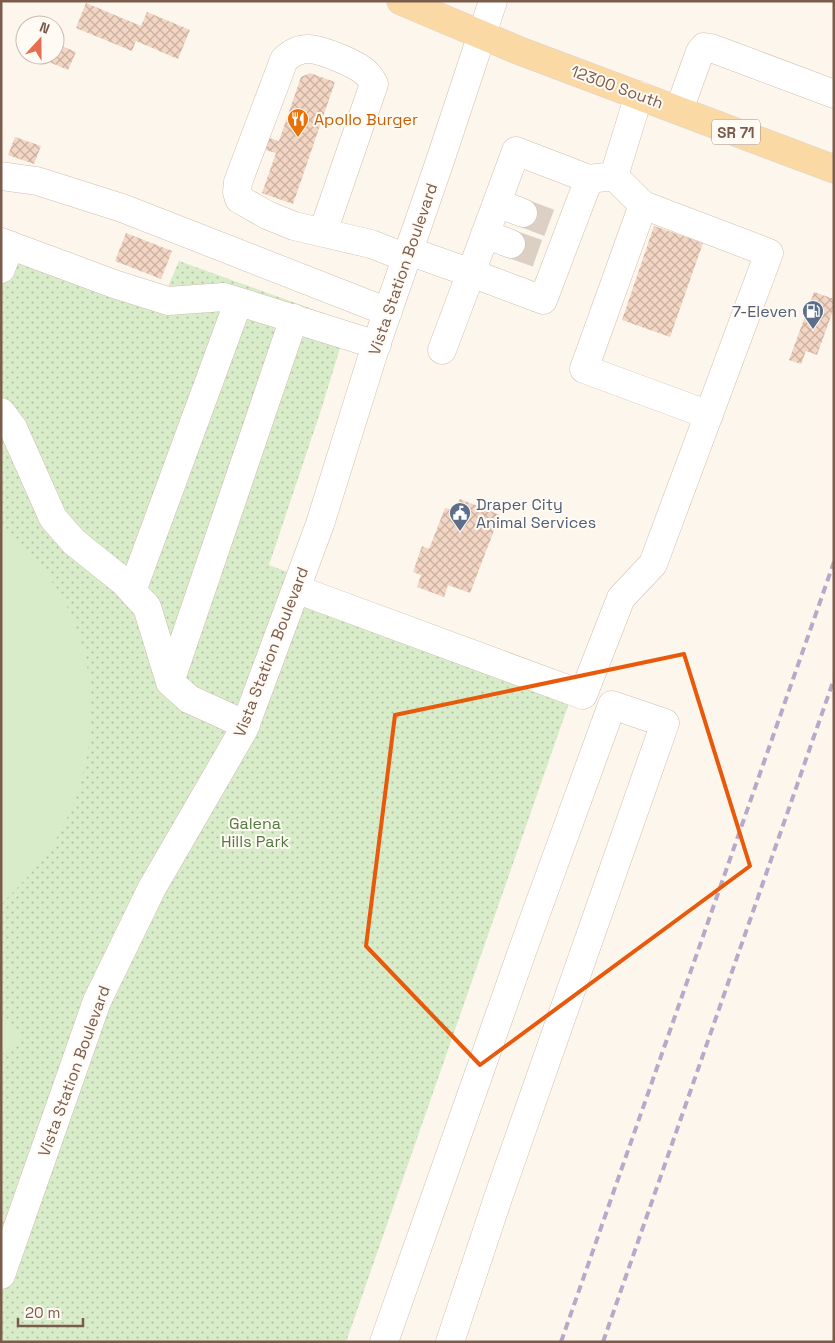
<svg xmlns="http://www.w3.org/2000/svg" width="835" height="1343" font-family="'Space Grotesk',sans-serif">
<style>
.green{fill:url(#green-dots)}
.pitch{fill:#d8ecc9}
.building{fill:url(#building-cross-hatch)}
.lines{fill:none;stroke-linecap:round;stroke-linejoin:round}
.minor-tunnel{stroke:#dcd0c4;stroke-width:28;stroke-dasharray:28 14;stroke-linecap:butt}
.minor-casing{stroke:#d1beb0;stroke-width:29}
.major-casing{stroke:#dad1cd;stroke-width:29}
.minor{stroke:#fff;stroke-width:28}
.major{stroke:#fbd9a5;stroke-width:28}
.rail{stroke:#b9a8c9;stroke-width:4;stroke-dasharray:8 5;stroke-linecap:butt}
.marked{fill:none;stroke:#e8590c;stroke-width:4;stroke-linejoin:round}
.labels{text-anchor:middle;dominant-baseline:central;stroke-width:4;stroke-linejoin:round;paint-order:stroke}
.shield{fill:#fffaf3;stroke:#a28b7f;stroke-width:1}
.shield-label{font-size:15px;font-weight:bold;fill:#7a5c4d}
.street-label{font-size:16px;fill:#7a5c4d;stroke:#fffaf3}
.food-label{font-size:16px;fill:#c56008;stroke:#fffaf3;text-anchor:start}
.service-label{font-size:16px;fill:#4e5e75;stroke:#fffaf3;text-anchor:end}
.park-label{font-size:16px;fill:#537a41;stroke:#fffaf3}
</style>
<defs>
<pattern id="green-dots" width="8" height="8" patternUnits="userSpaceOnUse" patternTransform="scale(1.25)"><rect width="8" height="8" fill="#d8ecc9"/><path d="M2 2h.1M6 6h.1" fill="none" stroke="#b4c2a5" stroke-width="1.8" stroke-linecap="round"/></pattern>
<pattern id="building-cross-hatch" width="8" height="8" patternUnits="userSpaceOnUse" patternTransform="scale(1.25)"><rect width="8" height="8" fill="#f3d5c3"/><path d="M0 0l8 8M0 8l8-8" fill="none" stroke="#cab0a1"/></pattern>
</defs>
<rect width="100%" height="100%" fill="#fdf6ec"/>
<path class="green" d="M1,234L167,289L179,261L348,322L321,410L269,565L576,683L346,1342H1Z"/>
<path class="pitch" d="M1,527C20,539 35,559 48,576C104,650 103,755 59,834C44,861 23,883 1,904Z
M1,1013L21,1039L1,1054Z"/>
<path class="building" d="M86,3L141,26L147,12L190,30L178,59L136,41L132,51L76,28Z
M57,44L76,52L68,70L49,62L52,55H55Z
M310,73L335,82L293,204L262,193L276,153L259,148L263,136L279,141L301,77Z
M15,137L41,146L34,164L8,155Z
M654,226L703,243L670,337L622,320Z
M126,233L172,251L161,279L115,261Z
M814,292L834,299V308L817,355L806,351L801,364L789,360Z
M460,499L500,515L470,593L448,585L444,597L417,587L421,575L413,572L422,546L429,549L445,508L455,511Z"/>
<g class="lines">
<path class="minor-tunnel" d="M523,213L555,225
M511,244L545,256"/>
<g class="minor-casing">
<path id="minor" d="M679,110L700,52L704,47L711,48L834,94
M1,176L37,181L122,208L388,312
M614,176L639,95
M589,179L543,300L471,273L516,151L589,179L614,176
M497,203L523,213
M643,205L584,369L709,415
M323,232L374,84C372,81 370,76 367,74C358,64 321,49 308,49C299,49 290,54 284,60L238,182L237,192L239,199L267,215L294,226L371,244L407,258
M485,234L511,244
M1,242L114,284L168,301L224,297L377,345
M409,251L471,273L442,350
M1,269L10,245
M1,412L13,428L53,518L74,542L124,582L147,607L170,682L189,699L246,725
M296,589L583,695L621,598L653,564L769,253L643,205L614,176
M132,591L238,303
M170,682L294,318
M1,1275L97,1001L152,888L244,729L320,524L375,348L440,161L493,1
M384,1342L524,946L612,705L665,723L499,1195L450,1342"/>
</g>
<g class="major-casing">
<path id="major" d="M401,1L520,51L834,169"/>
</g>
<use href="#minor" class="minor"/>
<use href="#major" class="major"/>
<path class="rail" d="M561,1342L834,562
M603,1342L834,679"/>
</g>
<path class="marked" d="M684,654L750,866L480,1065L366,946L395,715Z"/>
<defs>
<g id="restaurant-pin" transform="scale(1.125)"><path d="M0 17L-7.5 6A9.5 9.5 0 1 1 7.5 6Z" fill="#e8710a" stroke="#fffaf3"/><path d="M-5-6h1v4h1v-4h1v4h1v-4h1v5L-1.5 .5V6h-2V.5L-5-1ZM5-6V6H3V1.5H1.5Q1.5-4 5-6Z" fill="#fff"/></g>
<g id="fuel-pin" transform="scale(1.125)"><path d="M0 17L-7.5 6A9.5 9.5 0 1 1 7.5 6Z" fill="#5c6f8a" stroke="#fffaf3"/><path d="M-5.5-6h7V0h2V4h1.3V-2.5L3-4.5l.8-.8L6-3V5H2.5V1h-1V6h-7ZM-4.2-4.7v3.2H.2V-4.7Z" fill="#fff"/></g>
<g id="civic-pin" transform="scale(1.125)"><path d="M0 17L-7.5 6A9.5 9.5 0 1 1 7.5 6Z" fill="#5c6f8a" stroke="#fffaf3"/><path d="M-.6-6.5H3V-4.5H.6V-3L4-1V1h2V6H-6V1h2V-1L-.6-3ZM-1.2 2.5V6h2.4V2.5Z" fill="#fff"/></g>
</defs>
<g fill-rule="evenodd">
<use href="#restaurant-pin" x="298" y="119"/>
<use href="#fuel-pin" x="813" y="311"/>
<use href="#civic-pin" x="460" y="513"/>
</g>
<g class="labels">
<rect class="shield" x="712" y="119.5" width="48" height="25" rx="4"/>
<g class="shield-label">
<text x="736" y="132">SR 71</text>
</g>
<g class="street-label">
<text transform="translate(617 87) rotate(20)">12300 South</text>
<text transform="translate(403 269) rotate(-71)">Vista Station Boulevard</text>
<text transform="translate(271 652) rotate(-69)">Vista Station Boulevard</text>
<text transform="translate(74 1071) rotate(-70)">Vista Station Boulevard</text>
</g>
<g class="food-label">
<text x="314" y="119">Apollo Burger</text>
</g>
<g class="service-label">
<text x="797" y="311">7-Eleven</text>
<text x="476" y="504" text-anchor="start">Draper City<tspan x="476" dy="18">Animal Services</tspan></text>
</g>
<g class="park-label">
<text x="255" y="823">Galena<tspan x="255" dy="18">Hills Park</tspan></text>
</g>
</g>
<rect width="835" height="1343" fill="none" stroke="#7a5c4d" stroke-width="5"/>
<g transform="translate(40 40) rotate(21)"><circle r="24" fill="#fffaf3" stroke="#cabbb1"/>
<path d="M0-4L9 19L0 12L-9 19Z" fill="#e76f51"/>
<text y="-8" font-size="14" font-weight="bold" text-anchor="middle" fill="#7a5c4d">N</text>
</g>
<path d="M18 1318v8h65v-8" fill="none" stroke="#7a5c4d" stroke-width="2.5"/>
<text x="25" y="1318" font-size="15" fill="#7a5c4d" stroke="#fffaf3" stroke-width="4" paint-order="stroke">20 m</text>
</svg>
